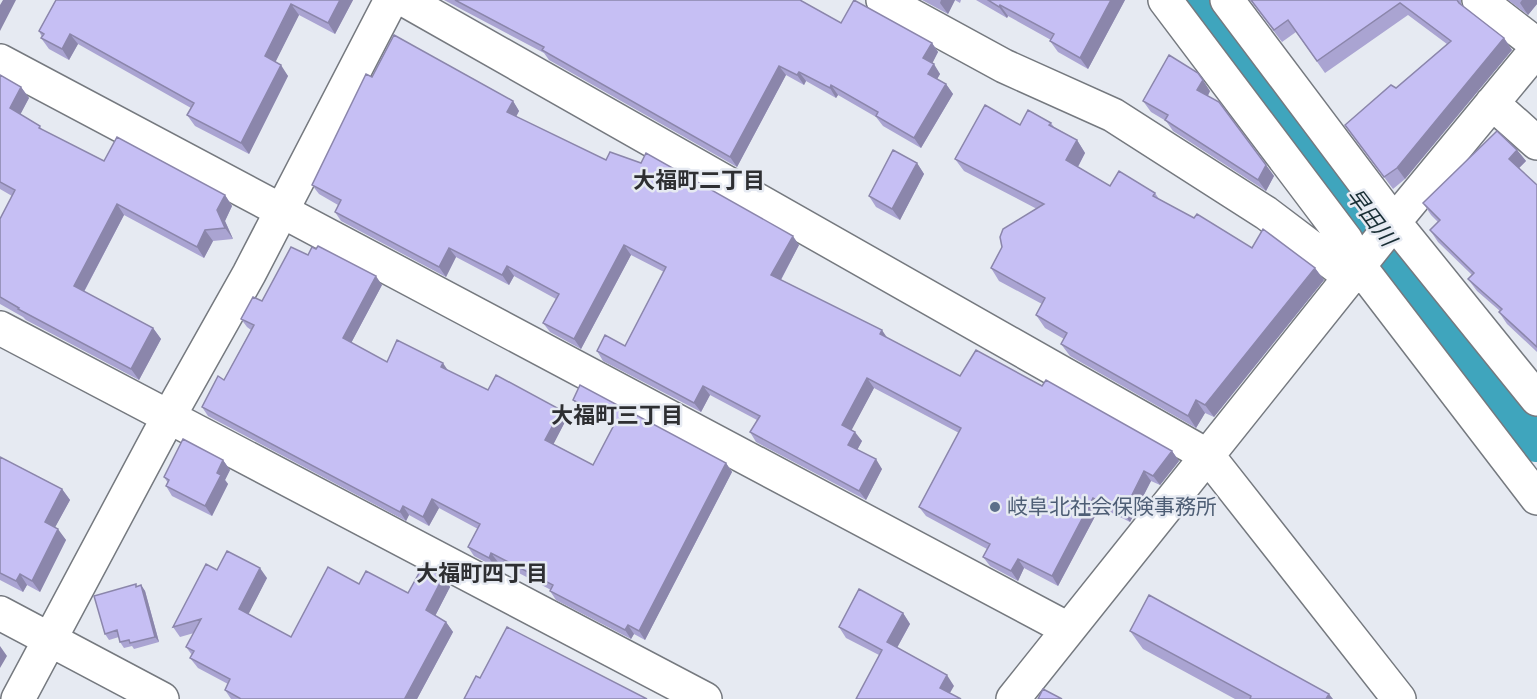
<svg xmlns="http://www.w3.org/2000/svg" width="1537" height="699" font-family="'DejaVu Sans','Noto Sans JP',sans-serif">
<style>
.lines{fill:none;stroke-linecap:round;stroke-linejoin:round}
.river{stroke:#3fa5bd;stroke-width:56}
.minor-casing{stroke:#75797f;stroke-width:36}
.minor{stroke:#fff;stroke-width:33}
.wall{fill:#aaa4d2}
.shaded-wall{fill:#8b86ab}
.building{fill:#c6bff4;stroke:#8b86ab;stroke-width:1.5}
.service-dot{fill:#5c6f8a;stroke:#e6eaf2;stroke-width:2}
.labels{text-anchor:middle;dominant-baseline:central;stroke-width:5;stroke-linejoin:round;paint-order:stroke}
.service-label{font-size:21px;fill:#4e5e75;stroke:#e6eaf2;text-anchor:start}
.neighbourhood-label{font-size:22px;font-weight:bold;fill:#2e2f32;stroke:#e6eaf2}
.water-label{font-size:22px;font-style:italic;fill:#182e34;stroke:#e6eaf2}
</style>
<rect width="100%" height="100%" fill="#e6eaf2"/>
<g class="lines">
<path class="river" d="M1205,0L1537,434"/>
<g class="minor-casing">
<path id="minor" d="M405,0L1208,456L1399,699
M883,0L1004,66L1113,115L1266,213L1352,278
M1165,0L1346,240L1360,267L1537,498
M1227,0L1394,222L1537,399
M1479,0L1537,45
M0,61L1068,629
M1492,103L1537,143
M0,328L705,699
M0,613L162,699
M18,699L168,418L249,274L391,0
M1013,699L1394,222L1537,49"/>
</g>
<use href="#minor" class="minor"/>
</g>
<path class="wall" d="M56,0H353L335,34L299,15L275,62L288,76L249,154L195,126L187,115L191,108L78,44L69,60L49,49L41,38L42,37L39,31Z
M444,0H800L841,23L932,43L938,52L932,63L940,74L937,79L946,84L953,94L921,148L883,126L876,117L838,95L836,98L806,81L804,85L786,75L737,167L549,60L544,53Z
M922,0H961L960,3L955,0L948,14Z
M976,0H1125L1088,69L1058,52L1050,41L1051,40L1008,16L1007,18Z
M1250,0H1461V5L1504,38L1512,50L1405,179L1393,189L1345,125L1396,88L1447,44L1408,15L1325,73L1296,32L1282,42Z
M1508,0H1537V4L1528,15Z
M0,75L21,87L29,98L20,114L40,126L42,130L104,161L225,195L232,206L225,221L233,239L213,241L204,258L124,215L84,292L153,328L161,339L139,380L26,320L23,317L0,304V219L12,196L0,189Z
M372,77L513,101L519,111L516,117L606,160L799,245L781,280L887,338L960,376L1042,386L1172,451L1179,461L1160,485L1151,481L1130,522L1100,507L1058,586L1024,568L1018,581L990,566L983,557L987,549L926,516L919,507L959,433L874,388L851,430L862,441L857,450L882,469L866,500L756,442L750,432L757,420L710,395L701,412L603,361L597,351L625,346L664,272L631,255L581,349L550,332L543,323L556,299L514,276L509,285L456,257L446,277L341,221L335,212L338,205L319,194L312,185Z
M1210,91L1208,96L1266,165L1274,176L1266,191L1173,131L1166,121L1151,112L1143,101Z
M1051,123L1054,127L1077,140L1085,153L1078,167L1110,186L1155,193L1159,199L1194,218L1252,248L1315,268L1324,280L1214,417L1205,413L1196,428L1070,356L1061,344L1064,339L1045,328L1036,315L1042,304L999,281L991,268L1037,209L964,171L955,159L1020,125Z
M1517,150L1526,161L1519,168L1537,185V352L1507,324L1499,312L1500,311L1477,291L1468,279L1472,275L1438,242L1430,230L1438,222L1431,215L1423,203Z
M917,163L924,174L900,220L876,207L869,196Z
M308,255L382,285L351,343L387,362L449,371L488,390L561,410L567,418L553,444L593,465L613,427L579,408L573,400L726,463L732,472L645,640L634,634L631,639L556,600L550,591L551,590L498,562L495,567L474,556L468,547L478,529L439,508L429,526L409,515L406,521L208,416L202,407L224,380L251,330L247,327L241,319L262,301Z
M0,457L62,489L70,500L55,527L66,540L40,592L27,585L23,592L0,580Z
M223,460L230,470L225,480L228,484L212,516L172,496L166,486L168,483L164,477Z
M217,570L267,578L248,614L291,637L359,584L408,593L443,577L450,587L435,616L446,622L453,632L417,699H231L225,690L228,684L198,668L190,658L192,655L186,647L194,633L180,637L173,627Z
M141,585L145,591L159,642L134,649L132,646L124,648L120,642L119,637L109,640L105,634L138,586Z
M903,613L910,624L897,648L954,686L879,655L846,638L839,627Z
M1130,631L1333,699H1235L1143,649Z"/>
<path class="shaded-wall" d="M3,0H16L0,31V5Z
M340,0H353L335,34L328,23Z
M941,0H955L948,14L940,3Z
M1111,0H1125L1088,69L1080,58Z
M1522,0H1537V4L1528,15L1520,3Z
M291,4L299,15L273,67L265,56Z
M1000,5L1008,16L1007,18L999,7Z
M70,34L78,44L69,60L62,49Z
M1504,38L1512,50L1405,179L1397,168Z
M932,43L938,52L930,68L923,58Z
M934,64L940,74L935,83L928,74Z
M281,65L288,76L249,154L241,143Z
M779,66L786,75L737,167L730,157Z
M799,72L806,81L804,85L797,75Z
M1203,80L1210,91L1205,101L1197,90Z
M946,84L953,94L921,148L914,138Z
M831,85L838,95L836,98L830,88Z
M21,87L29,98L18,119L10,108Z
M513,101L519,111L513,122L507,112Z
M1077,140L1085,153L1075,172L1066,160Z
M1517,150L1526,161L1517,170L1509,159Z
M917,163L924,174L900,220L892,209Z
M1266,165L1274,176L1266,191L1258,180Z
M225,195L232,206L225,221L233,239L225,228L217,210Z
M117,204L124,215L81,297L74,286Z
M205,230L213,241L204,258L197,247Z
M793,236L799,245L778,285L771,275Z
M624,245L631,255L581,349L574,339Z
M449,248L456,257L446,277L439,267Z
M507,266L514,276L509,285L502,275Z
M1315,268L1324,280L1214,417L1205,405Z
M376,276L382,285L349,347L343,338Z
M153,328L161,339L139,380L131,369Z
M882,330L888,339L880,334Z
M443,363L449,372L441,367Z
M867,378L874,388L849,435L842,425Z
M703,386L710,395L701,412L694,403Z
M1196,400L1205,413L1196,428L1188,416Z
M561,410L567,418L551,449L545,440Z
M855,432L862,441L855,454L848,445Z
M1172,451L1179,461L1160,485L1153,476Z
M876,459L882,469L866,500L859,491Z
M223,460L230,470L225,480L228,484L212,516L205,506L217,473Z
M726,463L732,472L645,640L639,631Z
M1144,471L1151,481L1130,522L1123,513Z
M62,489L70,500L52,533L45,522Z
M1093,498L1100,507L1058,586L1052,576Z
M432,499L439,508L429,526L423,517Z
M403,506L409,515L406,521L400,512Z
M58,529L66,540L40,592L32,581Z
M491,553L498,562L495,567L489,558Z
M1018,559L1024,568L1018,581L1011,571Z
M260,568L267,578L246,619L239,609Z
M20,574L27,585L23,592L16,581Z
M443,577L450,587L433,620L426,610Z
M141,585L145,591L159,642L155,637Z
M903,613L910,624L894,653L887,642Z
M446,622L453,632L417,699H405V698Z
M628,625L634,634L631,639L625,630Z
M0,646L7,656L0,668Z
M947,675L954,686L947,698L940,688Z
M1329,694L1333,699H1326Z"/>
<path class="building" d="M56,0H340L328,23L291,4L265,56L281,65L241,143L187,115L194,103L70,34L62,49L41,38L44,34L39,31Z
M455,0H800L841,23L854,0L932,43L923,58L934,64L928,74L946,84L914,138L876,116L878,112L831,85L830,88L799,72L797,75L779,66L730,157L542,50L544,47Z
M988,0H1111L1080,58L1050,41L1054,34L1000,5L999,7Z
M1251,0H1457L1459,3L1504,38L1397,168L1384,177L1345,125L1391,85L1396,88L1451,41L1400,3L1317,61L1288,20L1274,30Z
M394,35L513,101L507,112L606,160L610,152L641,163L646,153L793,236L771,275L882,330L880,334L960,376L976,350L1042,386L1046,380L1172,451L1153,476L1144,471L1123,513L1093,498L1052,576L1018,559L1011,571L983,557L990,544L919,507L961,428L867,378L842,425L855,432L848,445L876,459L859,491L750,432L760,416L703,386L694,403L597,351L605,335L625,346L666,267L624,245L574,339L543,323L559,294L507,266L502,275L449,248L439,267L335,212L341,200L312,185L366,74L372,77Z
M1169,55L1198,73L1203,80L1197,90L1219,102L1266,165L1258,180L1165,120L1168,115L1143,101Z
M0,75L21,87L10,108L40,126L39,128L104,161L117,137L225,195L217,210L225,228L205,230L197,247L117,204L74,286L153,328L131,369L18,309L19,308L0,297V219L15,190L0,182Z
M985,105L1020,125L1028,110L1051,123L1049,125L1077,140L1066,160L1110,186L1119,171L1155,193L1153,196L1194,218L1197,214L1252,248L1263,229L1315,268L1205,405L1196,400L1188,416L1061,344L1067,333L1036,315L1045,298L991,268L1002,247L1000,237L1003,229L1044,204L955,159Z
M1497,131L1517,150L1509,159L1537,185V347L1499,312L1502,309L1468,279L1474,273L1430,230L1440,220L1423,203Z
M893,150L917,163L892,209L869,196Z
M318,246L376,276L343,338L387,362L397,340L443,363L441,367L488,390L496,375L561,410L545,440L593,465L615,423L573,400L580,385L726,463L639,631L628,625L625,630L550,591L553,585L491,553L489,558L468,547L480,524L432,499L423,517L403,506L400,512L202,407L218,376L224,380L254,325L241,319L253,297L262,301L291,247L308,255L312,247L316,249Z
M183,439L223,460L217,473L221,475L205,506L166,486L169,480L164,477Z
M0,457L62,489L45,522L58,529L32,581L20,574L16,581L0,573Z
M227,551L260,568L239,609L291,637L328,567L359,584L366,571L408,593L423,566L443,577L426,610L446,622L405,698L406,699H241L225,690L230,679L190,658L194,651L186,647L201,619L173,627L206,564L217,570Z
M136,584V587L141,585L155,637L130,643L129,640L120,642L117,630L105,634L94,596Z
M859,589L903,613L887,642L947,675L940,688L961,699H856L882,650L839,627Z
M1149,595L1329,694L1326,699H1250L1251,696L1130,631Z
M507,627L647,699H464L476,676L480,678Z
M1043,689L1062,699H1038Z"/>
<circle class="service-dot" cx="995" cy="507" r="6"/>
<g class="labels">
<g class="service-label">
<text x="1007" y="507">岐阜北社会保険事務所</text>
</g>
<g class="neighbourhood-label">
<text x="699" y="180">大福町二丁目</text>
<text x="617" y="415">大福町三丁目</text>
<text x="482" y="573">大福町四丁目</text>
</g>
<g class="water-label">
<text transform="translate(1371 217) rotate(53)">早田川</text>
</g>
</g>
</svg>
